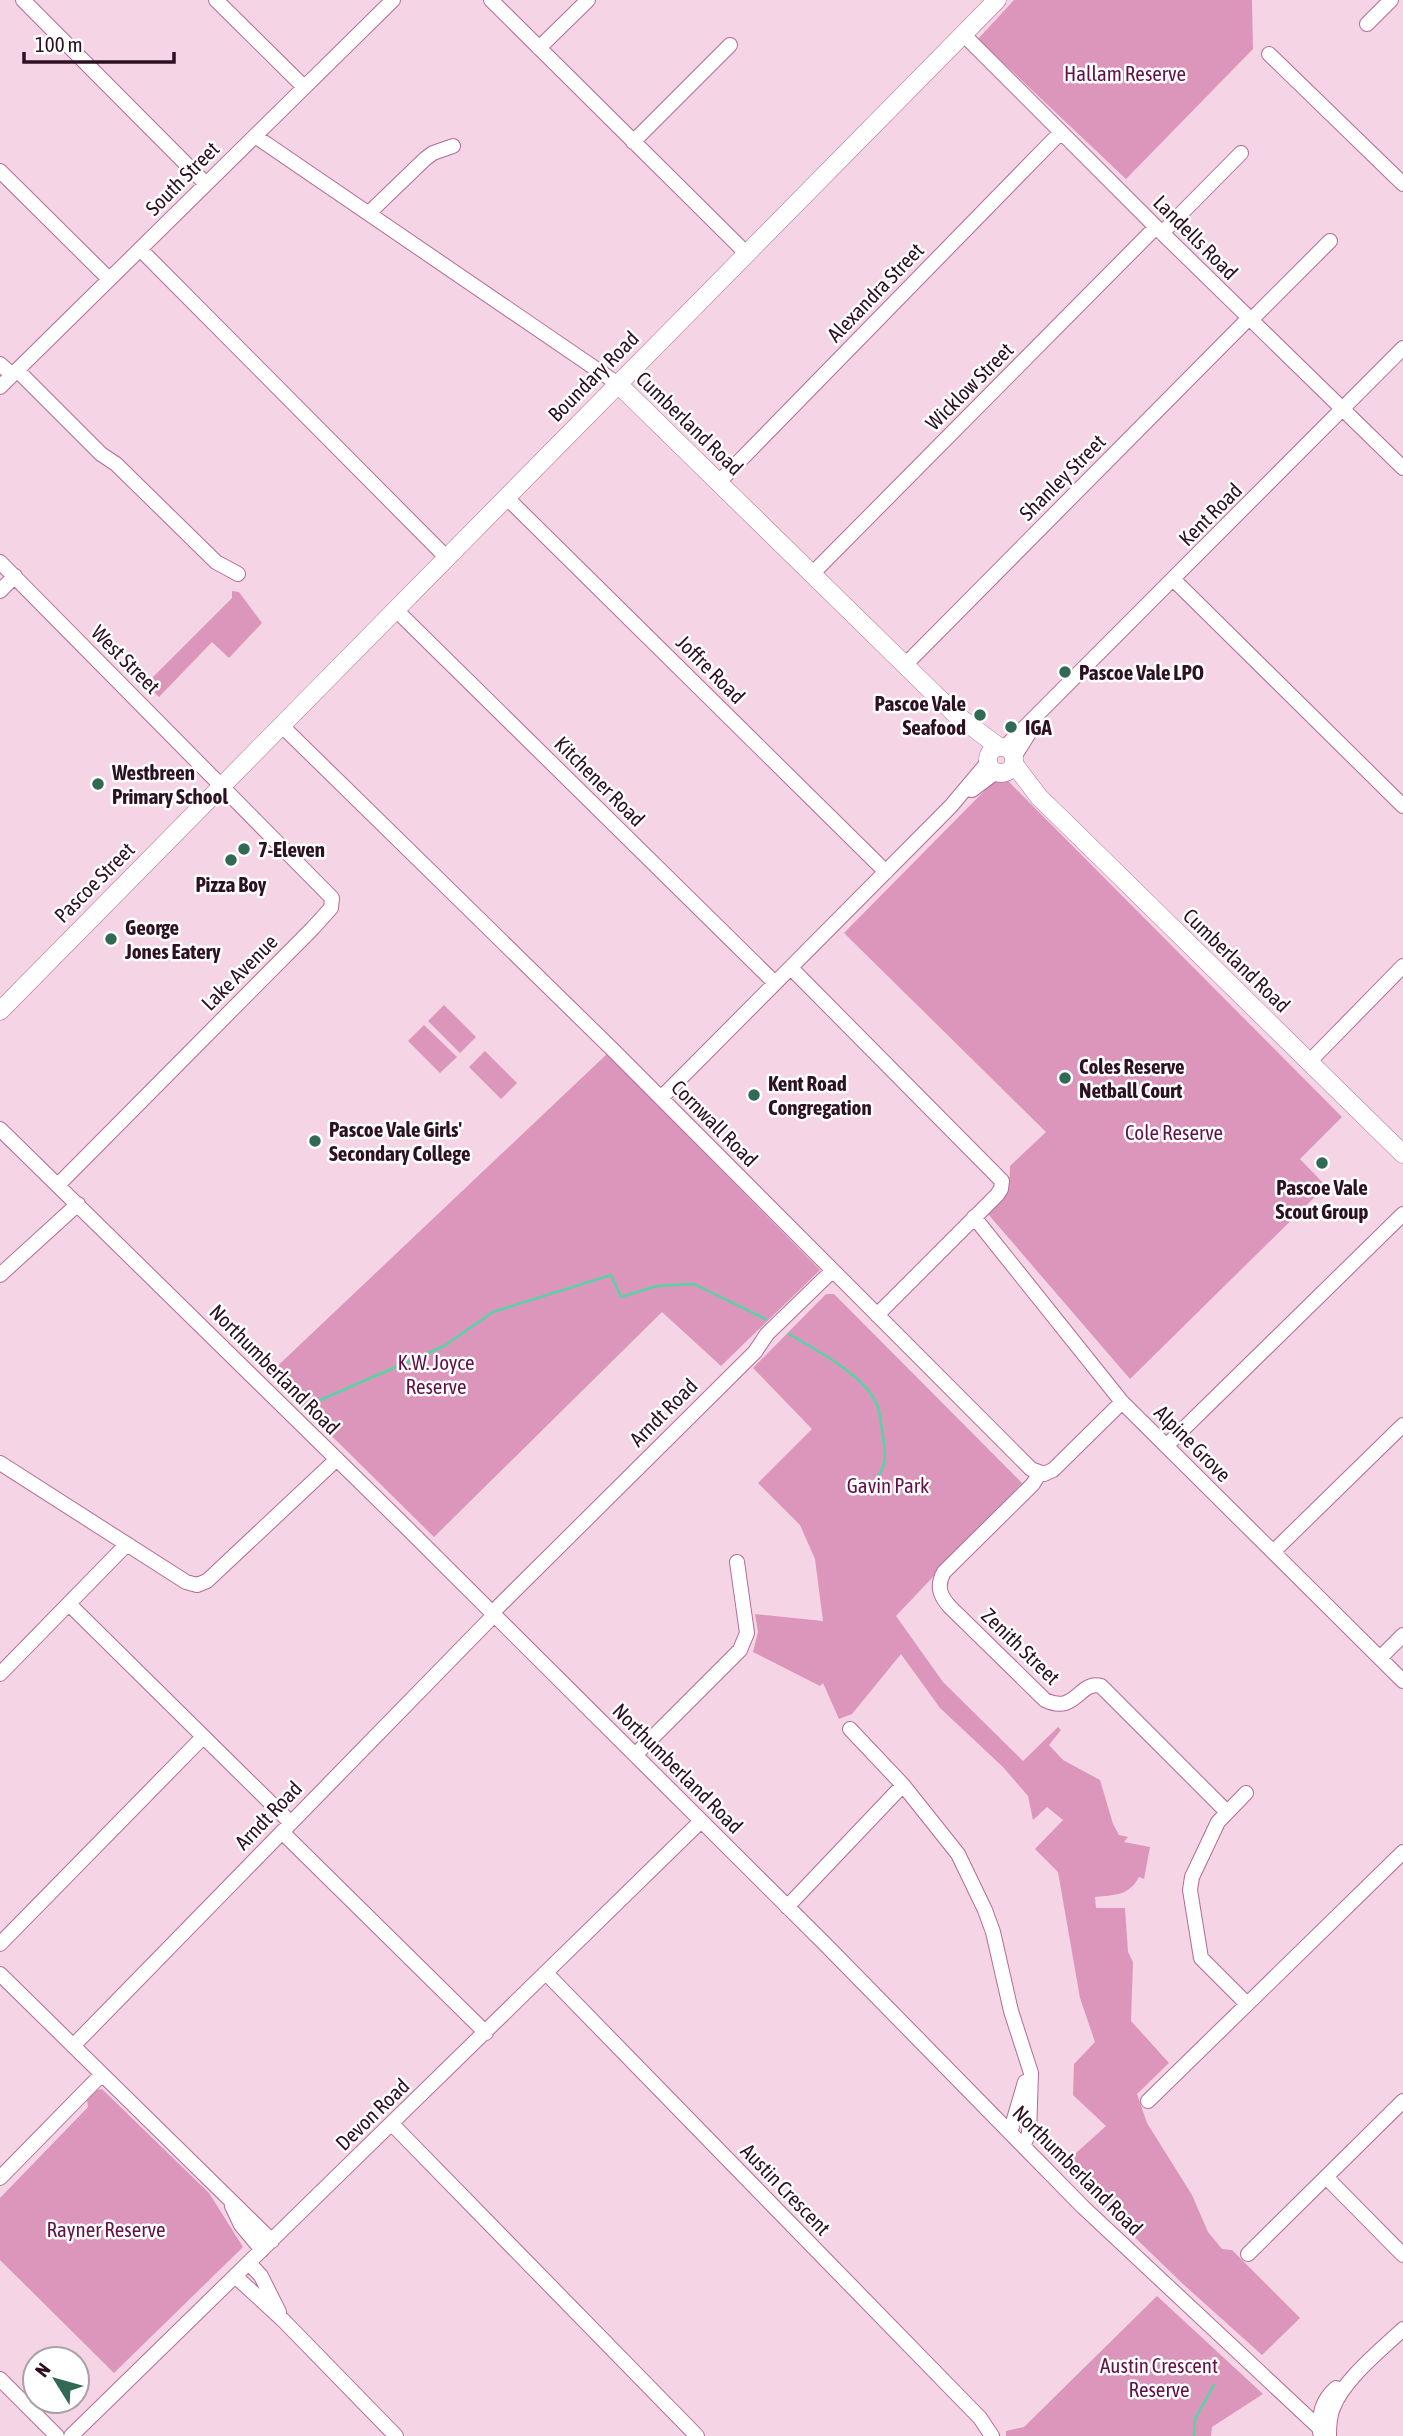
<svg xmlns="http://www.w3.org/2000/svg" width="1403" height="2436" font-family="'Asap Condensed',sans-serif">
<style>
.green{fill:#dc96bc}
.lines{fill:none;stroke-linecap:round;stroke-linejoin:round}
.stream{stroke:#58d3a6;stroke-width:2.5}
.minor-casing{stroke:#b46b94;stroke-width:16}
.major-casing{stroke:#b46b94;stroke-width:19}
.minor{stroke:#fff;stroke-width:14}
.major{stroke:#fff;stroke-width:18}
.poi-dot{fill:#306a54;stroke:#fff;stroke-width:2.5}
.labels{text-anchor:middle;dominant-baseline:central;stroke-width:5;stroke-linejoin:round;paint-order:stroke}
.park-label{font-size:21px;fill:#621046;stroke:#fff}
.street-label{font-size:21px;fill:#2d1122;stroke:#fff}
.poi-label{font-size:21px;font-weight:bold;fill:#2d1122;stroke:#fff;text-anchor:start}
</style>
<rect width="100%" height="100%" fill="#f5d4e5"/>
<path class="green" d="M1014,0H1252L1253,49L1126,179L978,39Z
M232,591L239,592L262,623L229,658L212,642L159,697L146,684L232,598Z
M1001,774L1342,1117L1300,1159L1326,1186L1130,1379L988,1214L1009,1190L1010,1166L1046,1132L844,933Z
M444,1005L476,1037L460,1053L428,1021Z
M424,1025L457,1057L440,1073L408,1041Z
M485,1051L517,1083L501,1099L469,1067Z
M607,1054L820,1270L721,1366L662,1312L434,1537L269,1374Z
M826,1294H834L1022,1483L896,1616L943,1682L1023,1761L1058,1727L1061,1730L1049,1745L1063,1760L1100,1780L1113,1824L1119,1835L1128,1837L1124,1842L1150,1847L1144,1879L1139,1877C1129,1896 1114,1895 1095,1897L1096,1908H1125L1128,1952L1133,1962L1131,2021L1169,2063L1137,2094L1147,2123L1192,2195L1208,2232L1222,2249L1232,2250L1300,2318L1262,2355L1183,2284L1087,2191L1065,2163L1106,2126L1073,2095L1074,2064L1095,2042L1080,1998L1058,1872L1035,1849L1063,1820L1047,1807L1033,1820L1028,1796L1003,1767L940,1708L901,1654L852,1714L839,1719L823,1683L820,1686L753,1652L758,1632L755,1614L823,1621L815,1559L800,1525L758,1483L812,1429L753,1368Z
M102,2089L209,2193L243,2247L114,2373L0,2260V2198L88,2107L87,2100L97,2090Z
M1157,2296L1263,2394L1212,2427L1211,2436H1006V2431L1024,2427Z"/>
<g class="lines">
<path class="stream" d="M789,1334C816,1350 865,1375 877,1405C881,1414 881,1427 883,1437C888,1462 884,1472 867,1490
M320,1400L444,1346L493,1312L611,1275L621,1297L657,1286L694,1284L766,1319
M1194,2436L1195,2419L1214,2385"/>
<g class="minor-casing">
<path id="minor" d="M23,0L206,184
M216,0L304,87
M491,0L746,253
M1367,24L1391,0
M963,34L1156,227L1403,468
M539,48L588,0
M1269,54L1403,184
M255,136L618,384
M633,142L730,45
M0,171L109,279
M370,212L425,159L433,153L453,146
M1162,233L1241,153
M140,249L446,557
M1251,320L1330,241
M0,364L12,375
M17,370L101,454L116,464L216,562L238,574
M0,387L393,0
M719,482L1061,132
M506,497L886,872
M0,562L332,898L331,908L313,928L58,1185
M812,574L1156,227
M1174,580L1403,806
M0,591L15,576
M395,609L775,983
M905,665L1249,318
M281,725L612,1049L1031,1469L1044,1474L1053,1470L1122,1402
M1005,747L1403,348
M1014,757L1031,730
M972,790L996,772
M791,968L1002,1181L1001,1189L997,1195L877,1315
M1309,1062L1403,966
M661,1098L951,806L988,762
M0,1129L406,1527L825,1944L1083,2207L1328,2436
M974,1217L1122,1402L1403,1681
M0,1275L78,1204
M1166,1446L1403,1214
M0,1463L186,1582L197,1585L207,1581L337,1459
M1039,1474L1033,1484L944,1572C936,1586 940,1596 950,1607L1045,1700C1076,1715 1079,1680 1101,1686L1227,1812
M1273,1552L1403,1425
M69,1604L291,1823
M492,1613L755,1352L767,1334L832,1271
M1380,1658L1403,1635
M0,1674L127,1544
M850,1729L903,1785L958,1854L985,1910L993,1932L1011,2011L1031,2073L1029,2134L1023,2145
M635,1755L740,1650L747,1633L737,1562
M1246,1793L1218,1822L1192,1877L1190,1890L1201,1958L1247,2004
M282,1832L486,2033
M787,1907L903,1785
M0,1944L203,1737
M546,1973L980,2418L992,2436
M0,1974L272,2241
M73,2046L494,1615
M1148,2101L1403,1852
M392,2124L697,2436
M1010,2133L1025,2082
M1326,2177L1403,2255
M0,2178L102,2074
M232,2206L241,2225L262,2250
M1248,2254L1403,2101
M249,2263L261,2276L279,2312
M235,2276L283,2320L396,2436
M0,2379L57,2436
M1320,2432C1319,2414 1322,2400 1336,2388
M71,2436L701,1821
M1329,2436C1329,2426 1329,2417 1333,2408C1343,2380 1381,2350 1403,2329"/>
</g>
<g class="major-casing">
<path id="major" d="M618,384L955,714L999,747
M988 760a13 13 0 1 1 26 0a13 13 0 1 1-26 0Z
M1014,764L1039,797L1081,838L1403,1154
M0,1011L997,0"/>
</g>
<use href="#minor" class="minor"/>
<use href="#major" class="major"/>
</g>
<g class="poi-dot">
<circle cx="1065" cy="672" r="7"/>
<circle cx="980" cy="715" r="7"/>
<circle cx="1011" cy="727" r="7"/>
<circle cx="98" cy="784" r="7"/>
<circle cx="244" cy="849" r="7"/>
<circle cx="231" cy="860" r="7"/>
<circle cx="111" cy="939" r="7"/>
<circle cx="1065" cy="1078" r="7"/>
<circle cx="754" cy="1095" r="7"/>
<circle cx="315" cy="1141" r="7"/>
<circle cx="1322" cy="1163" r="7"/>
</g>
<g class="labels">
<g class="park-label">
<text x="1125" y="73">Hallam Reserve</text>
<text x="1174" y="1132">Cole Reserve</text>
<text x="436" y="1362">K.W. Joyce<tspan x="436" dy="24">Reserve</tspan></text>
<text x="888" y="1485">Gavin Park</text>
<text x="106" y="2229">Rayner Reserve</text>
<text x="1159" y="2365">Austin Crescent<tspan x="1159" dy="24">Reserve</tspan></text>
</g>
<g class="street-label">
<text transform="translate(182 178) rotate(-45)">South Street</text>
<text transform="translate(1196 237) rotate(45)">Landells Road</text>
<text transform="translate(875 292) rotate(-46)">Alexandra Street</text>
<text transform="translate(593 376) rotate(-45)">Boundary Road</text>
<text transform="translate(969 386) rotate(-45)">Wicklow Street</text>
<text transform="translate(690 423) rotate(44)">Cumberland Road</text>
<text transform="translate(1062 477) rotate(-45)">Shanley Street</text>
<text transform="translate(1210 514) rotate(-45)">Kent Road</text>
<text transform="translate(126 659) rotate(45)">West Street</text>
<text transform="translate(711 669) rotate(45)">Joffre Road</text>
<text transform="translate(600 781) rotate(45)">Kitchener Road</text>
<text transform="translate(94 882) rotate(-45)">Pascoe Street</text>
<text transform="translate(1237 960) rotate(44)">Cumberland Road</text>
<text transform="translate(239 972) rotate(-45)">Lake Avenue</text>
<text transform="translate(715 1123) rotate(45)">Cornwall Road</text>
<text transform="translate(275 1369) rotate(45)">Northumberland Road</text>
<text transform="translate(663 1412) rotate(-45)">Arndt Road</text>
<text transform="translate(1193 1443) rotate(45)">Alpine Grove</text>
<text transform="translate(1021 1646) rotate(44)">Zenith Street</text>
<text transform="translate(678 1768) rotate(45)">Northumberland Road</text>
<text transform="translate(268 1815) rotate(-46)">Arndt Road</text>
<text transform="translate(372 2114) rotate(-44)">Devon Road</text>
<text transform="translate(1078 2170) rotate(45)">Northumberland Road</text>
<text transform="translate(786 2189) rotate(46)">Austin Crescent</text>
</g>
<g class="poi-label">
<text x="1079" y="672">Pascoe Vale LPO</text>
<text x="966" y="703" text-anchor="end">Pascoe Vale<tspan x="966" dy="24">Seafood</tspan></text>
<text x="1025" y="727">IGA</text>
<text x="112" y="772">Westbreen<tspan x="112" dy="24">Primary School</tspan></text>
<text x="258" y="849">7-Eleven</text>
<text x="231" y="884" text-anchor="middle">Pizza Boy</text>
<text x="125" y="927">George<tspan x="125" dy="24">Jones Eatery</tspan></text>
<text x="1079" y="1066">Coles Reserve<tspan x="1079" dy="24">Netball Court</tspan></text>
<text x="768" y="1083">Kent Road<tspan x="768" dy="24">Congregation</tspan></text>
<text x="329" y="1129">Pascoe Vale Girls'<tspan x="329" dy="24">Secondary College</tspan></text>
<text x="1322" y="1187" text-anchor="middle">Pascoe Vale<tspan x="1322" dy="24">Scout Group</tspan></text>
</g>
</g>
<g transform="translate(56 2380) rotate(307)"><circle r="33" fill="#ffffff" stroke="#aba0a7" stroke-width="2"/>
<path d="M0-5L12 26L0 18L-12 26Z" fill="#306a54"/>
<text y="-10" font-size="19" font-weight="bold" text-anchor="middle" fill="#2d1122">N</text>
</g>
<path d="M24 52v10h150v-10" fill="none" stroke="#2d1122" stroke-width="3.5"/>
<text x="35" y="52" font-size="21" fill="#2d1122" stroke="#ffffff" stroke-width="5" paint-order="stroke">100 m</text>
</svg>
